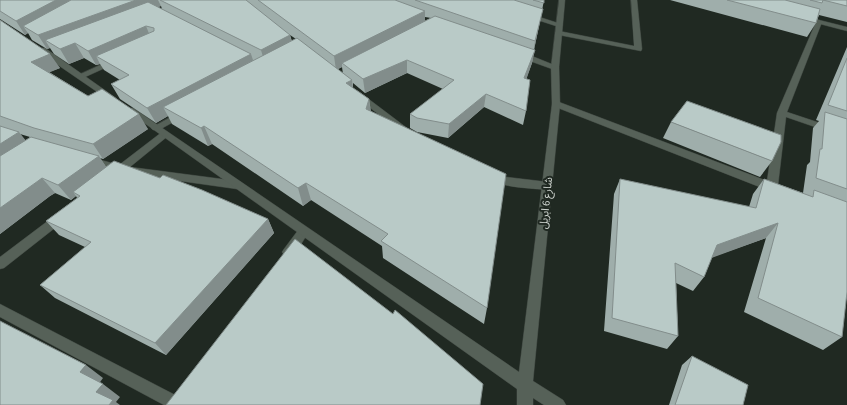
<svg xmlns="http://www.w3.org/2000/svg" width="847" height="405" font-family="'Source Sans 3','Noto Sans Arabic',sans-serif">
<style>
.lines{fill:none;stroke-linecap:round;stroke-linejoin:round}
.service-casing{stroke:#3c443e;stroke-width:1}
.minor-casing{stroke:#3c443e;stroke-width:1}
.tertiary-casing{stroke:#3c443e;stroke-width:1}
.service{fill:#566158;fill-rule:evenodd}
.minor{fill:#566158;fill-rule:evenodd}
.tertiary{fill:#566158;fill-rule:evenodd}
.wall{fill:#9faeab;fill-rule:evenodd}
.shaded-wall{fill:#828d8b}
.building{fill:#b9cac7;stroke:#828d8b}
.labels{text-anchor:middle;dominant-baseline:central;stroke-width:4;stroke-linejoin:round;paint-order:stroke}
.street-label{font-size:11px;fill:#ced4cf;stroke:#202922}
</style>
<rect width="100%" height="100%" fill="#202922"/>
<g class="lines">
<g class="service-casing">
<path id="service" d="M631,0H637L642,49L641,51L559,35L555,33L559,31L634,46Z
M819,20L822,22L787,112L847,132V138L786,117L778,185L779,188L778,191H770L553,106L552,104L553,102H559L767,181L777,113L816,22Z
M111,60H117L118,62L83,78H80L76,76Z"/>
</g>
<g class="minor-casing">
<path id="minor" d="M527,13L561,24L563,25L559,27L525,16L524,15Z
M516,52H522L559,67L558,69H552L516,56Z
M358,91L407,128L409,130L407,132H401L355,96L354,94L355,92Z
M183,110L188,113L186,115L159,130H153L151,128Z
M165,131L170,134L168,136L130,167L237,181L241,182L242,185L241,188L237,189L123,173L118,175L114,173L113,170L86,162L85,160L90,157L119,165L162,132Z
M492,172L506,177L548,182L552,183L553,186L552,189L548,190C534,188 494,188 487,176L488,173Z
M61,213L65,214L67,217L65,220L4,268L0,269V257L57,214Z
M303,227L307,229L309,232L307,235C301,243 295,259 284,255L282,252L284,249L299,229Z
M0,304L179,397L182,402L180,405H164L0,317Z"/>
</g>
<g class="tertiary-casing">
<path id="tertiary" d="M559,0H565L559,67L560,104L533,381L563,400L566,405H544L533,398V405H517V389L126,110L127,108H133L519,372L552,104L551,67Z
M803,16L847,27V31L801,19V17Z
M39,48H45L116,98L115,100H109L39,52Z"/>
</g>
<use href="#service" class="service"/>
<use href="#minor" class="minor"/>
<use href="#tertiary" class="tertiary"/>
</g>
<path class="wall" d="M0,0H544L541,16L534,50L532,63L526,79V111L523,125L484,107L448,138L417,132L410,128V114L443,89L407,73L365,93L353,83V88L369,99L371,112L487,308L484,324L383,258L382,246L311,200L303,206L212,144L208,146L172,124L168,116L156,123L120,99L111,84L120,80L104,70L100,64L96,65L84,58L69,64L54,54L50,48L47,49L32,40L28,33L25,35L0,19ZM161,6L162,9L158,7ZM425,17L431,18L425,21ZM290,35L296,39L292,41ZM342,67L343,74L338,69Z
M670,0H847V22L819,15L816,23L807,37Z
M0,20L60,68L49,72L88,96L148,129L103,159L100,158L106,167L160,178L268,219L274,233L166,355L55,298L40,285L85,247L59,235L46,221L77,198L76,196L71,200L55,193L50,196L0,234ZM20,134L30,137L25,141Z
M847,47V292L842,337L823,350L744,312L766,238L712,257L704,277L693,291L676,283L678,336L667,349L604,331L614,194L620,179L749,207L753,194L764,179L803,193L807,165L810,162L813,128L819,121L816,120Z
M671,122L772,161L760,177L663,138Z
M692,356L743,405H669L682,365Z"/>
<path class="shaded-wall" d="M56,0H87L23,26L28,33L25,35L16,21Z
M136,0H158L161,6L55,46L45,40L50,48L47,49L38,35Z
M543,9L540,22L533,54L535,41Z
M425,11V24L342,63V67L336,70L334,56Z
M146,26L152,41L96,56L100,64L96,65L88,51Z
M290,35L293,49L265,64L261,50Z
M75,43L84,58L69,64L60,49Z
M535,50L532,63L522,92L524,78Z
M50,54L60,68L41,76L31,62Z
M251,54L256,69L163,107L168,116L156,123L147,108Z
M407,60V73L365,93L363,79Z
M352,80L354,97L346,83Z
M486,94L484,107L448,138L449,124Z
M369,99L371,116L366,109Z
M139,114L148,129L103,159L93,144Z
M204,126L212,144L208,146L201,128Z
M19,132L31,147L0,167V144Z
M99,156L109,171L73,192L76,196L71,200L58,185Z
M42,178L55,193L50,196L0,234V208L38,181Z
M306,183L311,200L303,206L298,188Z
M268,219L274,233L166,355L155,343Z
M778,223L766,238L706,260L717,245Z
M86,365L103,378L98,385L80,372Z
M103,384L120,397L116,402L120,405H109L96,392Z"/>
<path class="building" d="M0,0H56L16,21L0,11Z
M71,0H136L38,35L23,26Z
M160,0H246L290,35L261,50Z
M258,0H395L425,11L334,56Z
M415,0H514L543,9L535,41Z
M533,0H544V3Z
M727,0H785L820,9L816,23Z
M810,0H847V6L823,0L822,3Z
M148,2L251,54L147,108L111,84L129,75L96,56L154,31V28L146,26L88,51L75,43L60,49L45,40Z
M435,16L535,50L524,78L530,80L526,111L486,94L449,124L417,118L410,114L454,80L407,60L363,79L342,63Z
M0,20L50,54L31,62L88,96L102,89L139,114L93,144L34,128L0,116Z
M297,38L352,80L346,83L369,99L366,109L506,174L487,308L381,241L388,234L306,183L298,188L204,126L201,128L163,107Z
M847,58V111L828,105Z
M687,101L781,135V142L772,161L671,122Z
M825,112L847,119V189L816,178L820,149H822Z
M0,126L19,132L0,144Z
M31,137L99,156L58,185L42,178L38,181L0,208V156Z
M114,161L160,178L163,175L202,190L268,219L155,343L40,285L91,242L46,221L80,196L73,192Z
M620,179L756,208L764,179L813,197L814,190L847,202V292L842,337L758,298L778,223L717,245L704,277L675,263L678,336L612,318Z
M295,239L393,314L395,310L483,384L480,405H166Z
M0,321L86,365L80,372L103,384L96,392L113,400L109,405H0Z
M692,356L748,385L743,405H675Z"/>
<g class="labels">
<g class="street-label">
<text transform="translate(546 203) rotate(-84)">شارع 6 ابريل</text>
</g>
</g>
</svg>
